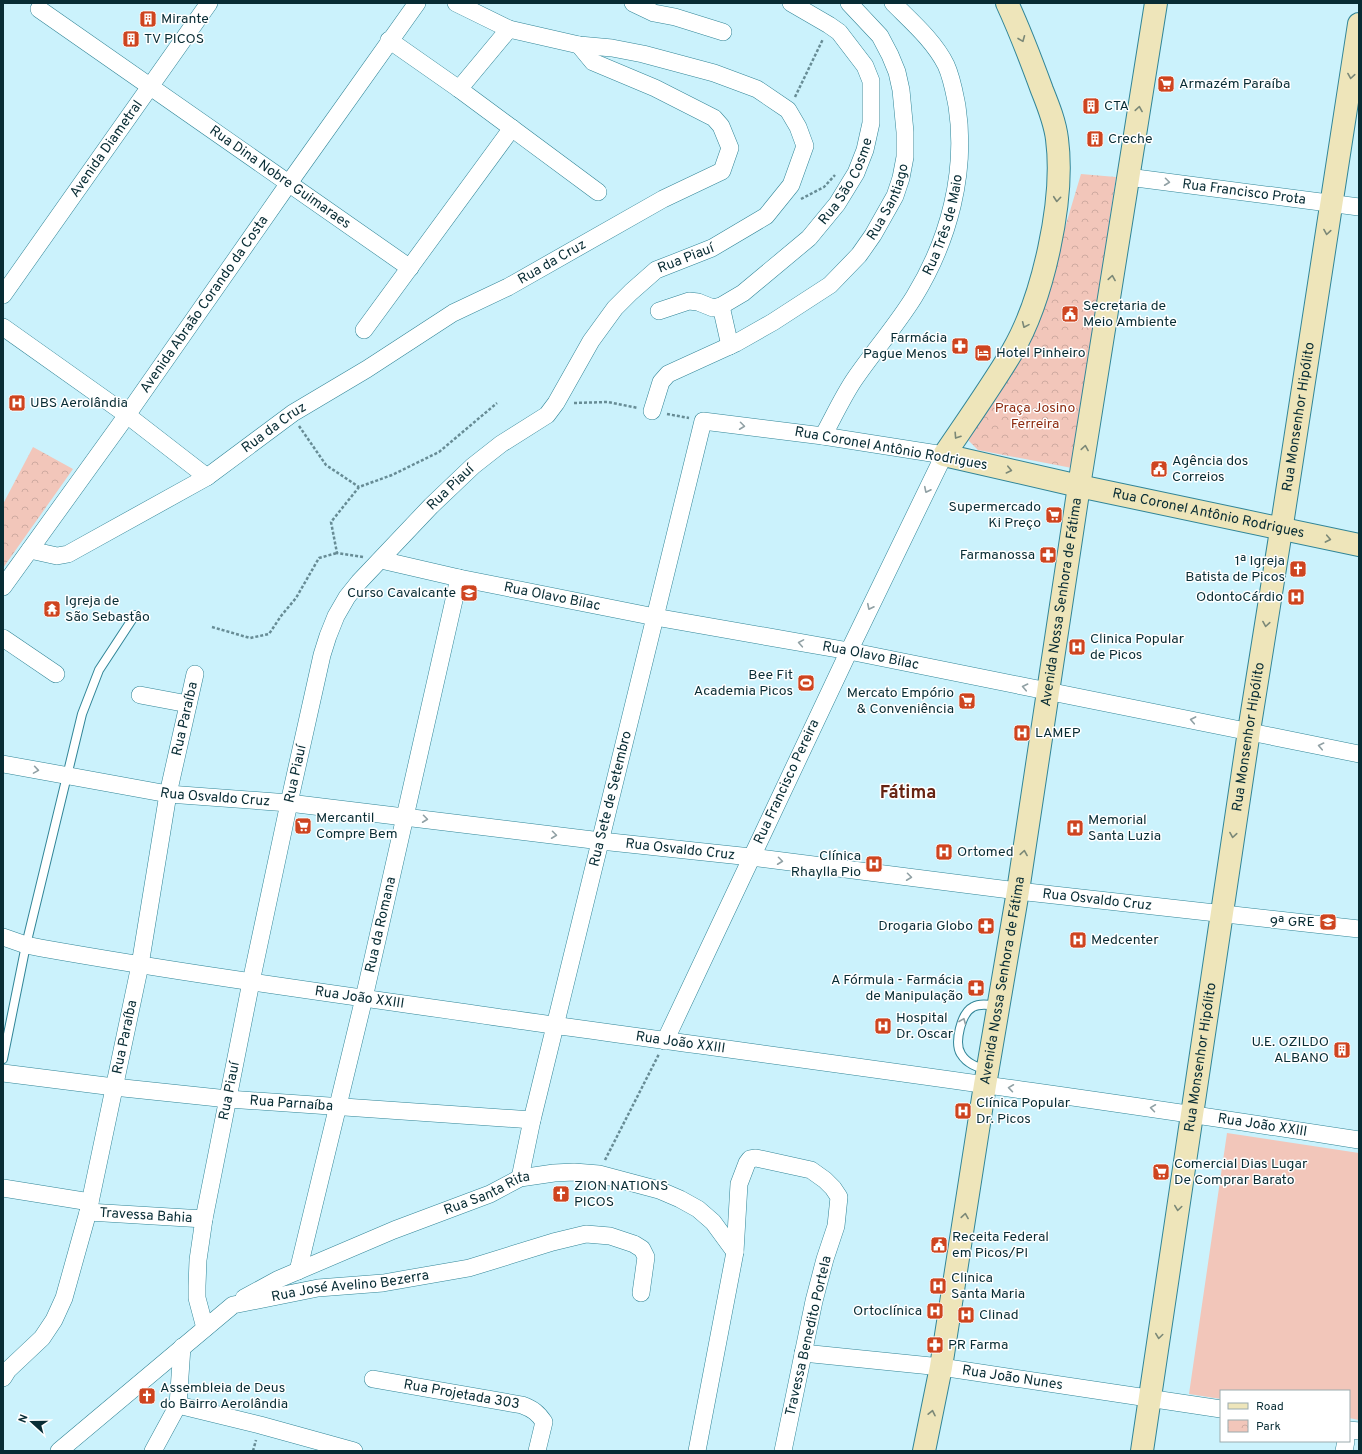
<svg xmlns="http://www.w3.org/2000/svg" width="1362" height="1454" font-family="Overpass,sans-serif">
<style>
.grass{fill:#f2c6ba}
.park{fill:url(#park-crowns)}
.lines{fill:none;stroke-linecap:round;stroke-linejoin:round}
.lane-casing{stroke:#318597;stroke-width:10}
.street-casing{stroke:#318597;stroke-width:18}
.secondary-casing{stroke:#318597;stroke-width:24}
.path{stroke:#678c95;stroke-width:2.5;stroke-dasharray:3 2;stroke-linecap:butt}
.lane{stroke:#fff;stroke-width:8}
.street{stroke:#fff;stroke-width:17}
.secondary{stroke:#eee5ba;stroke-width:22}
.oneway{stroke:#7b8877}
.oneway2{stroke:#90a0a4}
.labels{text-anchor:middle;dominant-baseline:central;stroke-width:3;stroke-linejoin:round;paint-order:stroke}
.poi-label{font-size:14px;fill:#082c34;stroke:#fff;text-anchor:start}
.street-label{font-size:14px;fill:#082c34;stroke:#fff}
.park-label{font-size:14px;fill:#8d2b10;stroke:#fff}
.district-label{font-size:18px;font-weight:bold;fill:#662312;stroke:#fff}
</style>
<defs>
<pattern id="park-crowns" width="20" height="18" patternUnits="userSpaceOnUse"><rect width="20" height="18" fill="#f2c6ba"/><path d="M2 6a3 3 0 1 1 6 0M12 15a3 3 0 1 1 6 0" fill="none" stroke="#ceaaa0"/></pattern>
</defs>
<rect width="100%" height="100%" fill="#cbf2fc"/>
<path class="grass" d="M1227,1133L1359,1153V1420L1349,1418V1391H1221V1399L1189,1394Z"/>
<path class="park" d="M1081,174L1116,177L1072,468L978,450L968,440L1007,375L1039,315Z
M33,447L73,469L3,568V504Z"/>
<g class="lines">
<g class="lane-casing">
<path id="lane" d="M3,1059L26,945L82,714L99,670L135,615
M987,1070C977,1067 967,1064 961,1054C954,1043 961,1013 973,1007C980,1003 990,1005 997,1006"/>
</g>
<g class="street-casing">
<g id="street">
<path d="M633,3L654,13L675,17L723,32"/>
<path id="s1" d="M39,9L410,268"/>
<path d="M389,40L459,89L598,192"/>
<path d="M459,89L509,29"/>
<path id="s2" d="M1128,177L1359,207"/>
<path id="s3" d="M3,295L209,3"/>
<path d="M721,306L730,346"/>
<path id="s4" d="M659,311L689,301L698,302L713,308L721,306L743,293L809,238L837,204L856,173L865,150L871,123V81L865,66L839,32L829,25L791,3"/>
<path d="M3,327L127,415L207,477"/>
<path d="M364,330L512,128"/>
<path id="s5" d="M652,411L661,382L668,374L736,343L773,322L830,285L859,255L873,235L895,196L901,178L905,157V132L901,90L897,72L890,55L880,36L849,3"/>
<path id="s6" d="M823,436C833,418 842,398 854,380C873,352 896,326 914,297C949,240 967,172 957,106C954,91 952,78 946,65C934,41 912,22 893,3"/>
<path id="s7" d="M30,550L57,556L68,554L207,477L293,413L367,369L453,313L508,287L663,199L722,171L730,148L721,126L714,118L655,88L593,62L579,45"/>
<path id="s8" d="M381,560L459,578L655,617L849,651L1359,754"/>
<path id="s9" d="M3,587L127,415L289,183L417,3"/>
<path d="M3,638L56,674"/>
<path d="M140,695L188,704"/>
<path id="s10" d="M3,764L168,794L289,803L601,841L751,857L1018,891L1359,929"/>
<path id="s11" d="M3,937L26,945L41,948C199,976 358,997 517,1020C798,1059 1079,1096 1359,1140"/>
<path id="s12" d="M3,1073L114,1087L228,1099L532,1120"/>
<path id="s13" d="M520,1178L532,1120L703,421L823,436L944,455L849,651L665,1041"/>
<path d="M3,1188L90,1202"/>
<path id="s14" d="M88,1212L204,1219"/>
<path id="s15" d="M298,1271L364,998L459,578"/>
<path id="s16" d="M244,1298L279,1279L394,1230L490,1194L520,1178L554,1173L574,1172L599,1174L659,1190L680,1199L698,1209L713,1222L735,1252"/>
<path id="s17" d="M205,1328L197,1298V1286L198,1260L204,1219L251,982L289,803L322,655L328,636L336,616L347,597L359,582L431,506L473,466L501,444L547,415L556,403L591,341L615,308L631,292L656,270L712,248L766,216L791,185L805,146L798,127L788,110L757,89L714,73L643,54L612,48L579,45L509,29L456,3"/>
<path id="s18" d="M803,1353L941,1367L1221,1409"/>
<path id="s19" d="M3,1378L8,1370L42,1338L54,1320L64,1298L88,1212L140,965L168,794L195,674"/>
<path id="s20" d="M373,1379L522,1405C533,1409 538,1413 544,1422L537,1451"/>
<path d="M178,1405L260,1425L354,1451"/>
<path d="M1349,1430L1359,1431"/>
<path id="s21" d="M59,1451L233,1305L318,1288L383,1283L469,1268L553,1242L586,1234L610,1236L634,1244L642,1249L646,1257L641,1293"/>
<path d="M153,1451L178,1405L182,1347"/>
<path d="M697,1451L735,1252L739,1184L747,1163L750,1159L756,1158L811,1170L825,1180L833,1188L839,1197L836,1226L825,1259L814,1301L783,1451"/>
<path d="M1344,1451L1346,1441"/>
</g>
</g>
<g class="secondary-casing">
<g id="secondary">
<path id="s22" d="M1007,3C1020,31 1031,60 1042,90C1048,105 1055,122 1057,139C1065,200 1043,299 1012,352C991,387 967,421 944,455L1079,486L1359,545"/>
<path id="s23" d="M924,1451L941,1367L985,1085L1018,891L1079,486L1156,3"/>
<path id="s24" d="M1142,1451L1249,731L1283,518L1359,24"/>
</g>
</g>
<path class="path" d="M795,97L823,39
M801,199L824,187L835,175
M574,403L608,402L638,408
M667,414L689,418
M299,426L326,465L359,487
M363,557L337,553L331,522L359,487L392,475L439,452L497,403
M212,627L250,638L269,634L281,616L296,598L319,558L337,553
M605,1160L659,1054
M253,1451L256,1440"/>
<use href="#lane" class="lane"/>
<use href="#street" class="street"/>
<use href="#secondary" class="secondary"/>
</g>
<defs><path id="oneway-chevron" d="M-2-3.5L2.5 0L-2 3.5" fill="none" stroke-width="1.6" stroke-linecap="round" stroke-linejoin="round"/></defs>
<g class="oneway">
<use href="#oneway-chevron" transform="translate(1022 39) rotate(68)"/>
<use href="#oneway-chevron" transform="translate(1351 76) rotate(99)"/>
<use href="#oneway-chevron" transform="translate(1139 109) rotate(-81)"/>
<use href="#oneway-chevron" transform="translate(1057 199) rotate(95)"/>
<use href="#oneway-chevron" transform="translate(1327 232) rotate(99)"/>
<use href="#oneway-chevron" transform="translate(1112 278) rotate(-81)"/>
<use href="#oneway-chevron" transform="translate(1025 325) rotate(114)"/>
<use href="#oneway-chevron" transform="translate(957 436) rotate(123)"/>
<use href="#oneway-chevron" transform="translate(1085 448) rotate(-81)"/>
<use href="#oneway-chevron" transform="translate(1009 470) rotate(13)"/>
<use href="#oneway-chevron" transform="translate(1328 539) rotate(11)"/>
<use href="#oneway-chevron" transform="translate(1266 624) rotate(99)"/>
<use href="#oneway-chevron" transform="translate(1233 835) rotate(99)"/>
<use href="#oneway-chevron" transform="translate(1024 853) rotate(-81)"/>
<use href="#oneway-chevron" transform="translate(1178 1208) rotate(98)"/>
<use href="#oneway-chevron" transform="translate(965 1216) rotate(-81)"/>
<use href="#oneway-chevron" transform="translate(1159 1336) rotate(98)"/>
<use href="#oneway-chevron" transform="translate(932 1413) rotate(-78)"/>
</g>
<g class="oneway2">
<use href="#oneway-chevron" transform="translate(1167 182) rotate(7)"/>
<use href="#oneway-chevron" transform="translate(742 426) rotate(7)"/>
<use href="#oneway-chevron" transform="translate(927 490) rotate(116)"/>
<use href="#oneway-chevron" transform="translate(870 607) rotate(116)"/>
<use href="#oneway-chevron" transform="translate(801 643) rotate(-170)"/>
<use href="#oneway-chevron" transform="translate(1025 687) rotate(-168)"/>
<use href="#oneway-chevron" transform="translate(1193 720) rotate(-169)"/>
<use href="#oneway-chevron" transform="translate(1321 746) rotate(-168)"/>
<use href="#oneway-chevron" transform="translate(36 770) rotate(9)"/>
<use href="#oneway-chevron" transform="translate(425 819) rotate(7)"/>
<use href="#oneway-chevron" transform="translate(554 835) rotate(7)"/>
<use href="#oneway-chevron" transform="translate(780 861) rotate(7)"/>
<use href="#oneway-chevron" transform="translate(909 877) rotate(7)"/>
<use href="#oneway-chevron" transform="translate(963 1021) rotate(-68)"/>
<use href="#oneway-chevron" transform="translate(1011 1088) rotate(-172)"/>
<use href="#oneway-chevron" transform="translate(1153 1108) rotate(-172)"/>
</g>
<defs>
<g id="building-square" transform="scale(0.9)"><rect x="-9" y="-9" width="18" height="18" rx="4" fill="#ce441f" stroke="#fff"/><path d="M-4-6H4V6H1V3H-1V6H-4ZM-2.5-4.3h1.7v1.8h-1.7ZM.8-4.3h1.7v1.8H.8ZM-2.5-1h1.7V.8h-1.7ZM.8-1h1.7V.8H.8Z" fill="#fff"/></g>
<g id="supermarket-square" transform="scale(0.9)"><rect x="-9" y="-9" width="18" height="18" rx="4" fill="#ce441f" stroke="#fff"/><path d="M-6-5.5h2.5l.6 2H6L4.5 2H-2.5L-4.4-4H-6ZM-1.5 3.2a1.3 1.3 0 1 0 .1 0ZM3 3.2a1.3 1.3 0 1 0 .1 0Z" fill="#fff"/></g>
<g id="civic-square" transform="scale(0.9)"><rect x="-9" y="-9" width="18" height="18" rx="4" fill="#ce441f" stroke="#fff"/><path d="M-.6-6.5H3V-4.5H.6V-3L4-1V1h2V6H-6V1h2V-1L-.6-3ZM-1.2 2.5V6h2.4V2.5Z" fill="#fff"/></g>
<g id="pharmacy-square" transform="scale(0.9)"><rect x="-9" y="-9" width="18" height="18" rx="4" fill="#ce441f" stroke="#fff"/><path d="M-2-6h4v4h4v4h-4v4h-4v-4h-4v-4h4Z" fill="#fff"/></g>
<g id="hotel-square" transform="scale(0.9)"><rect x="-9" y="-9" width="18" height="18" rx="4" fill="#ce441f" stroke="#fff"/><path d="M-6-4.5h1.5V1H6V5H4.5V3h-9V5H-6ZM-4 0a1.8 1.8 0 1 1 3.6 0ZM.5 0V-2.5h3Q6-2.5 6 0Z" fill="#fff"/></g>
<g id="hospital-square" transform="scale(0.9)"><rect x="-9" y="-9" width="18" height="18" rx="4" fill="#ce441f" stroke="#fff"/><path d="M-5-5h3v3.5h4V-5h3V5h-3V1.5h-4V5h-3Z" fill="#fff"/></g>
<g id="church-square" transform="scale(0.9)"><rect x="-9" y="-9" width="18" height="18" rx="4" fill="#ce441f" stroke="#fff"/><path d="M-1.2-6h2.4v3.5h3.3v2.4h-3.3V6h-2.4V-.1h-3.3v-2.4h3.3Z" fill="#fff"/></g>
<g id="school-square" transform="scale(0.9)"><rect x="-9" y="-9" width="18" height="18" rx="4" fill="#ce441f" stroke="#fff"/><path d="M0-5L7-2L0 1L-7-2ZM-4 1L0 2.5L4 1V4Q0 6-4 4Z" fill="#fff"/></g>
<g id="temple-square" transform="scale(0.9)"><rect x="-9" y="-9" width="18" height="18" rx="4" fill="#ce441f" stroke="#fff"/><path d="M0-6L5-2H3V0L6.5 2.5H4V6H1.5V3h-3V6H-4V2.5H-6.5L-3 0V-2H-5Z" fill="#fff"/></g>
<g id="stadium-square" transform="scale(0.9)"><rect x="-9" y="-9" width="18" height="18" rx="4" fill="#ce441f" stroke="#fff"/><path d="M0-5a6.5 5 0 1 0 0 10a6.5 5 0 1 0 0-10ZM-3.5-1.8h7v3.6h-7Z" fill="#fff"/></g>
</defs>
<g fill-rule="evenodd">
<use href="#building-square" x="148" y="19"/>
<use href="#building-square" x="131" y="39"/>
<use href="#supermarket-square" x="1166" y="84"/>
<use href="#building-square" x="1091" y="106"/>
<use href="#building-square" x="1095" y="139"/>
<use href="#civic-square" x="1070" y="314"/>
<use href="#pharmacy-square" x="960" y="346"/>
<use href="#hotel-square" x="983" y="353"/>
<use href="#hospital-square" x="17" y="403"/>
<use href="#civic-square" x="1159" y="469"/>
<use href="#supermarket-square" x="1054" y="515"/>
<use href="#pharmacy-square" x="1048" y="555"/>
<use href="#church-square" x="1298" y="569"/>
<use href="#school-square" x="469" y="593"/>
<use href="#hospital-square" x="1296" y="597"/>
<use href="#temple-square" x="52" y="609"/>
<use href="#hospital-square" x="1077" y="647"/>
<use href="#stadium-square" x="806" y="683"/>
<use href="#supermarket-square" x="967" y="701"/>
<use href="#hospital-square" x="1022" y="733"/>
<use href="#supermarket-square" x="303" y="826"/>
<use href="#hospital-square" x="1075" y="828"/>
<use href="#hospital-square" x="944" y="852"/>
<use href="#hospital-square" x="874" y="864"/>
<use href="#school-square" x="1328" y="922"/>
<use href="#pharmacy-square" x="986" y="926"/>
<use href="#hospital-square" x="1078" y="940"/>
<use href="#pharmacy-square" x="976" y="988"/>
<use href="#hospital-square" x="883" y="1026"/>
<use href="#building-square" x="1342" y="1050"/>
<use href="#hospital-square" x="963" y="1111"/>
<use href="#supermarket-square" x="1161" y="1172"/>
<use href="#church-square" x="561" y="1194"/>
<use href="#civic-square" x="939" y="1245"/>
<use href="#hospital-square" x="938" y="1286"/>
<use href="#hospital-square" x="935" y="1311"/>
<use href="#hospital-square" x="966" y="1315"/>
<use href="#pharmacy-square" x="935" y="1345"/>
<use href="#church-square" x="147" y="1396"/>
</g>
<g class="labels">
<g class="poi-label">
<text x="161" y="19">Mirante</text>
<text x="144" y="39">TV PICOS</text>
<text x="1179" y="84">Armazém Paraíba</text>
<text x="1104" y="106">CTA</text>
<text x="1108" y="139">Creche</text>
<text x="1083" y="306">Secretaria de<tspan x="1083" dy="16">Meio Ambiente</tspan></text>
<text x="947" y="338" text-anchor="end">Farmácia<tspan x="947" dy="16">Pague Menos</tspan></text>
<text x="996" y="353">Hotel Pinheiro</text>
<text x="30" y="403">UBS Aerolândia</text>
<text x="1172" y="461">Agência dos<tspan x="1172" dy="16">Correios</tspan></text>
<text x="1041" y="507" text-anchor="end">Supermercado<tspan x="1041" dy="16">Ki Preço</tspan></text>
<text x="1035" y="555" text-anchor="end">Farmanossa</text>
<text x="1285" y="561" text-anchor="end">1ª Igreja<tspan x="1285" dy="16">Batista de Picos</tspan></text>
<text x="456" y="593" text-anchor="end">Curso Cavalcante</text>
<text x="1283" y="597" text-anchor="end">OdontoCárdio</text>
<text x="65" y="601">Igreja de<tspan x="65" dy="16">São Sebastâo</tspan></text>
<text x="1090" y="639">Clinica Popular<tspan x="1090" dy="16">de Picos</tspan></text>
<text x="793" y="675" text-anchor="end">Bee Fit<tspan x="793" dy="16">Academia Picos</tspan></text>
<text x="954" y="693" text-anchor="end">Mercato Empório<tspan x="954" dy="16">&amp; Conveniência</tspan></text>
<text x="1035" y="733">LAMEP</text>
<text x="316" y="818">Mercantil<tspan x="316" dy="16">Compre Bem</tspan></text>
<text x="1088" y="820">Memorial<tspan x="1088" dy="16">Santa Luzia</tspan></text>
<text x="957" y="852">Ortomed</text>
<text x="861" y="856" text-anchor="end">Clínica<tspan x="861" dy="16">Rhaylla Pio</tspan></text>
<text x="1315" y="922" text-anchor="end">9ª GRE</text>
<text x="973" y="926" text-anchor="end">Drogaria Globo</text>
<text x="1091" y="940">Medcenter</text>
<text x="963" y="980" text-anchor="end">A Fórmula - Farmácia<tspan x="963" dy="16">de Manipulação</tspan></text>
<text x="896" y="1018">Hospital<tspan x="896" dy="16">Dr. Oscar</tspan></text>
<text x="1329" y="1042" text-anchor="end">U.E. OZILDO<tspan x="1329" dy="16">ALBANO</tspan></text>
<text x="976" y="1103">Clínica Popular<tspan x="976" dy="16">Dr. Picos</tspan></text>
<text x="1174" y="1164">Comercial Dias Lugar<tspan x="1174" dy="16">De Comprar Barato</tspan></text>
<text x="574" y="1186">ZION NATIONS<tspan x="574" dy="16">PICOS</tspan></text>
<text x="952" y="1237">Receita Federal<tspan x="952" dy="16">em Picos/PI</tspan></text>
<text x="951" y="1278">Clinica<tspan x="951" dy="16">Santa Maria</tspan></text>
<text x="922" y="1311" text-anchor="end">Ortoclínica</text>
<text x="979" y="1315">Clinad</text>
<text x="948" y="1345">PR Farma</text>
<text x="160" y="1388">Assembleia de Deus<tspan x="160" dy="16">do Bairro Aerolândia</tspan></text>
</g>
<g class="street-label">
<text stroke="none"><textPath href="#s3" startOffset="179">Avenida Diametral</textPath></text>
<text stroke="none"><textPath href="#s1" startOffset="294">Rua Dina Nobre Guimaraes</textPath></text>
<text stroke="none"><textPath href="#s4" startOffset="245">Rua São Cosme</textPath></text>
<text stroke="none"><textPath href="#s2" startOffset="117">Rua Francisco Prota</textPath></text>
<text stroke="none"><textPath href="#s5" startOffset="329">Rua Santiago</textPath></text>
<text stroke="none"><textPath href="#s6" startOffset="245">Rua Três de Maio</textPath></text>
<text stroke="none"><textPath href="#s17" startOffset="1237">Rua Piauí</textPath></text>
<text stroke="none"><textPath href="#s7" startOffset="605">Rua da Cruz</textPath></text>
<text stroke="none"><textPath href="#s9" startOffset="347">Avenida Abraão Corando da Costa</textPath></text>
<text stroke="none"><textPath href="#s24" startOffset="1046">Rua Monsenhor Hipólito</textPath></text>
<text stroke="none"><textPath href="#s7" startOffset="281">Rua da Cruz</textPath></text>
<text transform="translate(891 449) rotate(10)">Rua Coronel Antônio Rodrigues</text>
<text stroke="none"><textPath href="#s17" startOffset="901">Rua Piauí</textPath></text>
<text stroke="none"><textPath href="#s22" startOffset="760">Rua Coronel Antônio Rodrigues</textPath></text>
<text stroke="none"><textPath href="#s8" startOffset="175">Rua Olavo Bilac</textPath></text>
<text stroke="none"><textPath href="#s23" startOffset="860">Avenida Nossa Senhora de Fátima</textPath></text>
<text stroke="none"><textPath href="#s8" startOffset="499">Rua Olavo Bilac</textPath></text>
<text stroke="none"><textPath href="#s19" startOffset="694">Rua Paraíba</textPath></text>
<text stroke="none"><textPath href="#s24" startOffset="722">Rua Monsenhor Hipólito</textPath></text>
<text stroke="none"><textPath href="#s17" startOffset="565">Rua Piauí</textPath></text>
<text transform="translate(787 782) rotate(-65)">Rua Francisco Pereira</text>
<text stroke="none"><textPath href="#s10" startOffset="215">Rua Osvaldo Cruz</textPath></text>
<text stroke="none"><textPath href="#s13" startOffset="390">Rua Sete de Setembro</textPath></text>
<text stroke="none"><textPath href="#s10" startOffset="683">Rua Osvaldo Cruz</textPath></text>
<text stroke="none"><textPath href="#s10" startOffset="1103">Rua Osvaldo Cruz</textPath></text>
<text stroke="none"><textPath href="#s15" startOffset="356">Rua da Romana</textPath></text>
<text stroke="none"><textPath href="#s23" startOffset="477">Avenida Nossa Senhora de Fátima</textPath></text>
<text stroke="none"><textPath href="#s11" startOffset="362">Rua João XXIII</textPath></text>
<text stroke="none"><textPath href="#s19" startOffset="370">Rua Paraíba</textPath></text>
<text stroke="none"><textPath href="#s11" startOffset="686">Rua João XXIII</textPath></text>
<text stroke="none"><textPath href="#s24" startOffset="398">Rua Monsenhor Hipólito</textPath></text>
<text stroke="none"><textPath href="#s17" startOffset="241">Rua Piauí</textPath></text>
<text stroke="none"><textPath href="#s12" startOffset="290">Rua Parnaíba</textPath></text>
<text stroke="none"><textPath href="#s11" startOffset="1274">Rua João XXIII</textPath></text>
<text stroke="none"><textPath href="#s16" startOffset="265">Rua Santa Rita</textPath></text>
<text stroke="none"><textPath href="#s14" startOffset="58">Travessa Bahia</textPath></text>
<text stroke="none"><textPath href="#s21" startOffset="346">Rua José Avelino Bezerra</textPath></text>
<text transform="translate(809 1336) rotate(-77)">Travessa Benedito Portela</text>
<text stroke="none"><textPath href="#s18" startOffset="211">Rua João Nunes</textPath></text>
<text stroke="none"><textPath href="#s20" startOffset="90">Rua Projetada 303</textPath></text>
</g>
<g class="park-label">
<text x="1035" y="408">Praça Josino<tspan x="1035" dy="16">Ferreira</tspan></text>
</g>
<g class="district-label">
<text x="908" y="793">Fátima</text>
</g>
</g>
<rect width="1362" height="1454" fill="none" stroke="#082c34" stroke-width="8"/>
<rect x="1220" y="1390" width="130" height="52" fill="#ffffff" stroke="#9cabae"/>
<rect x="1228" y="1403" width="20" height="6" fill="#eee5ba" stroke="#9cabae"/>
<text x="1256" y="1410" font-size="12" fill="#082c34">Road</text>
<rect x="1228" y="1420" width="20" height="12" fill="url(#park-crowns)" stroke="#9cabae"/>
<text x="1256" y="1430" font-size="12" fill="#082c34">Park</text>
<g transform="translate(32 1422) rotate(291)" stroke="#ffffff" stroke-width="3" paint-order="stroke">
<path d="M0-3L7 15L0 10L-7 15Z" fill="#082c34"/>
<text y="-6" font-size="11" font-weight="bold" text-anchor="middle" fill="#082c34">N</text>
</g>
</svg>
